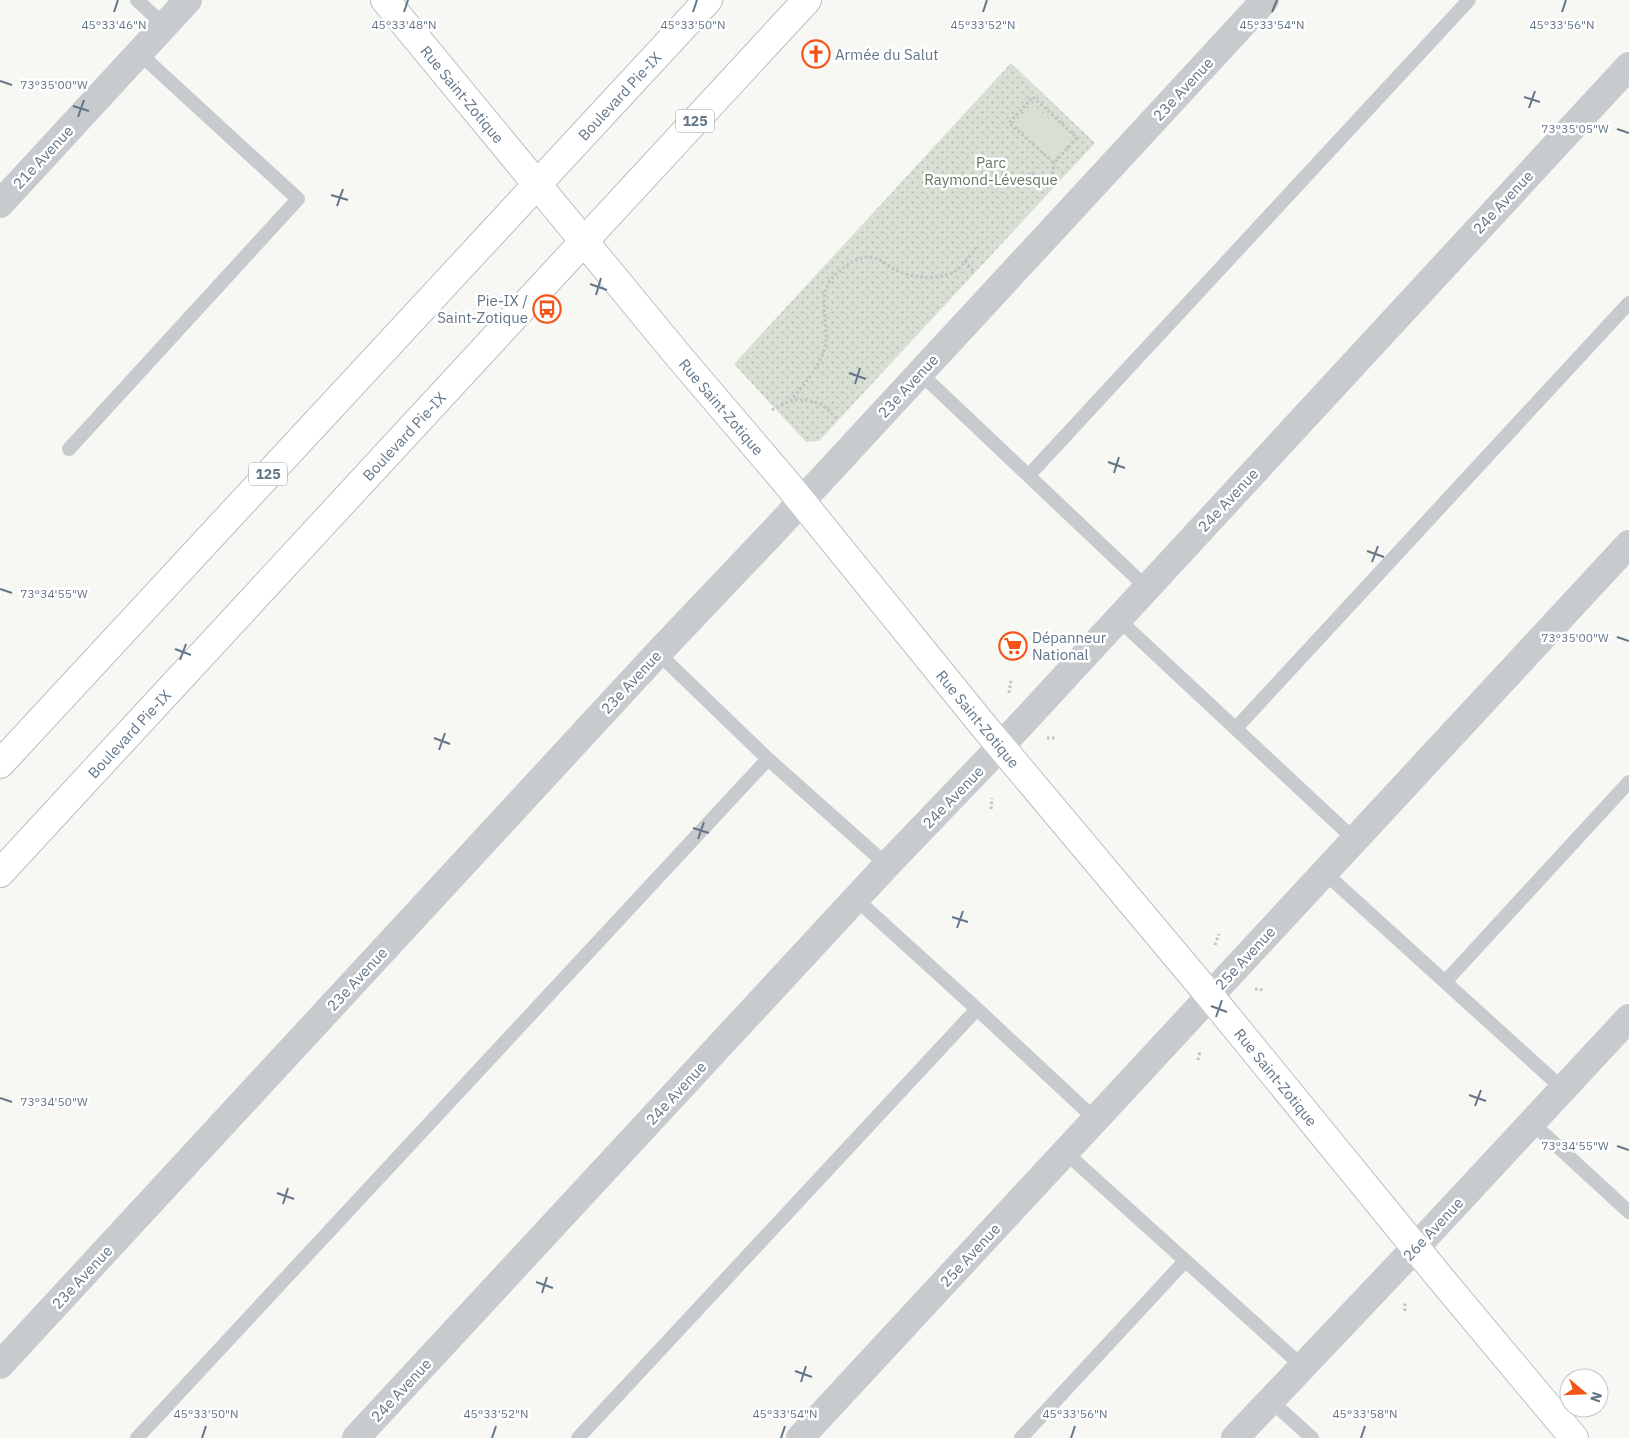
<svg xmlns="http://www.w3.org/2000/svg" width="1629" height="1438" font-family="'IBM Plex Sans',sans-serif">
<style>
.green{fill:url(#green-dots)}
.pitch{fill:#d8e0d4}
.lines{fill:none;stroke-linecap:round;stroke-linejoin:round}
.secondary-casing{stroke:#bbc0c5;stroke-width:30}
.primary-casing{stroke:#babec2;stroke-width:30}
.path{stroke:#c0c3c5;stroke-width:3;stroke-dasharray:2.5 2.5;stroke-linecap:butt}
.lane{stroke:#c7cbce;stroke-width:14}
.street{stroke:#c7cbce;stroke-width:28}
.secondary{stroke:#fff;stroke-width:28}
.primary{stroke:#fff;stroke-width:28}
.ticks{fill:none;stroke:#637688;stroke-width:2}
.labels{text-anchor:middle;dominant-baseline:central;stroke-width:5;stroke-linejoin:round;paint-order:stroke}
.shield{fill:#fff;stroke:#929fac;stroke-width:1}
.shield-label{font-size:14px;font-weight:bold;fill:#637688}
.poi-label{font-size:15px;fill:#637688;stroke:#fff;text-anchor:start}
.street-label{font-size:15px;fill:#637688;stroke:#fff}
.park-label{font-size:15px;fill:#63795f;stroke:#fff}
.ticks-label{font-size:12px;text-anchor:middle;fill:#637688;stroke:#fff;stroke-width:5;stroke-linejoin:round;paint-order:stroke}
</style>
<defs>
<pattern id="green-dots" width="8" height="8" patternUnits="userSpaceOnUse" patternTransform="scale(1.25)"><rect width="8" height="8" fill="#d8e0d4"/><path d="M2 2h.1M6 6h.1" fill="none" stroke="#b3bab2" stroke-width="1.8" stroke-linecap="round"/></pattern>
</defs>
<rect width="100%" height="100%" fill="#f7f7f4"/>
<path class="green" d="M1011,63L1095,143L819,441L806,442L734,364Z"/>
<path class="pitch" d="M1032,103L1071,139L1053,157L1015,123Z"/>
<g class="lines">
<g class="secondary-casing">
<g id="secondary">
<path id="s1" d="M385,0L681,359L785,481L982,724L1210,996L1442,1280L1574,1438"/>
</g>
</g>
<g class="primary-casing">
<g id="primary">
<path id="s2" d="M0,764L708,0"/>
<path id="s3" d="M0,873L807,0"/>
</g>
</g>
<path class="path" d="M1033,97L1077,138L1054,163L1009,123Z
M1028,174C1038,175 1049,176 1056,182
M1052,179L1054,163
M965,261L974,272
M790,401C803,386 820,367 825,347C830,322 814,294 836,274C844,266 858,257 869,257C880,257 887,266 896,270C912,278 935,280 952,273C961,268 970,256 976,248
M772,410C778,407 785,403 791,401C810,397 827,404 837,420
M1009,693L1011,681
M1047,738H1057
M991,809L992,798
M1215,945L1219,934
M1255,989L1264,990
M1198,1060L1200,1051
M1405,1311V1301"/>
<path class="lane" d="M137,0L165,26
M920,373L1147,588
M69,449L298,199L139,53
M1029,475L1469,0
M1118,619L1355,840
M658,653L768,759L887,865
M1236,728L1629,303
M1325,873L1563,1089
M856,899L977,1009L1095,1119
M1445,982L1629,782
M1531,1122L1629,1212
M1065,1152L1302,1366
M1270,1400L1312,1438
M137,1438L768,759
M578,1438L977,1009
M1021,1438L1185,1261"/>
<path class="street" d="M0,204L188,0
M0,1365L658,653L773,532L1265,0
M356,1438L887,865L1001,746L1629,66
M800,1438L1629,544
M1235,1438L1416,1247L1629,1018"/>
<use href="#secondary" class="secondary"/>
<use href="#primary" class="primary"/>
</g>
<path class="ticks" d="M114,12L118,0M404,12L408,0M693,12L697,0M983,12L987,0M1272,12L1277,0M1562,12L1566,0M0,81L12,85M1524,97L1540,102M73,106L89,111M1529,108L1535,91M78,117L84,100M1617,129L1629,133M331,195L348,200M337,206L343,189M590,284L607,290M596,295L601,278M849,373L866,379M855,384L860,368M1108,462L1125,468M1114,473L1119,457M1367,551L1384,557M1372,562L1378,546M0,589L12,593M1617,637L1629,641M175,649L191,655M180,660L186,644M434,738L450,744M439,750L445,733M693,828L709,833M698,839L704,822M952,917L968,922M957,928L963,911M1211,1006L1227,1012M1216,1017L1222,1000M1469,1095L1486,1101M0,1098L12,1102M1475,1106L1481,1090M1617,1146L1629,1150M277,1193L294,1199M283,1204L288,1188M536,1282L553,1288M542,1293L547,1277M795,1371L812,1377M801,1382L806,1366M202,1438L206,1426M492,1438L496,1426M781,1438L785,1426M1071,1438L1075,1426M1361,1438L1365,1426"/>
<defs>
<g id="church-ring" transform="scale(1.4375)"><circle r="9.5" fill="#fff" stroke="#f45417" stroke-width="1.5"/><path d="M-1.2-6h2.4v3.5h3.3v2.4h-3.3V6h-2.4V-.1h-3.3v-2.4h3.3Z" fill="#f45417"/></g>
<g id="bus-ring" transform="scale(1.4375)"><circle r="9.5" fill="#fff" stroke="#f45417" stroke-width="1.5"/><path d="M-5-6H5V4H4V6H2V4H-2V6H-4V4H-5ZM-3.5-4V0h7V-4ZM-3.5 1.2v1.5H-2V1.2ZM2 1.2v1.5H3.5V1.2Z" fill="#f45417"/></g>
<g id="supermarket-ring" transform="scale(1.4375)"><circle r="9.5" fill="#fff" stroke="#f45417" stroke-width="1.5"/><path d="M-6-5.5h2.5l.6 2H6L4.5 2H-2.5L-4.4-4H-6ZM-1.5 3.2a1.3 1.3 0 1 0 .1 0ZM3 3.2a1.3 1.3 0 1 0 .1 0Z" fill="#f45417"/></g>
</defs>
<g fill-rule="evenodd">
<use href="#church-ring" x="816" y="54"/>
<use href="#bus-ring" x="547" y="309"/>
<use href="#supermarket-ring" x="1013" y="646"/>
</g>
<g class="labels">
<g class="shield">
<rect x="676" y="109.5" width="38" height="23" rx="4"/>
<rect x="249" y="462.5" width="38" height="23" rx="4"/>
</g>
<g class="shield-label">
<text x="695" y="121">125</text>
<text x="268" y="474">125</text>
</g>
<g class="poi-label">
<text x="835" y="54">Armée du Salut</text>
<text x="528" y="300" text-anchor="end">Pie-IX /<tspan x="528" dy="17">Saint-Zotique</tspan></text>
<text x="1032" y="637">Dépanneur<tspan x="1032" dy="17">National</tspan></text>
</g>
<g class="street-label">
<text transform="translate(1183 89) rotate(-47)">23e Avenue</text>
<text stroke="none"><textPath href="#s1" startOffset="122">Rue Saint-Zotique</textPath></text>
<text stroke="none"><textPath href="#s2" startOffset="911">Boulevard Pie-IX</textPath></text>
<text transform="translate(43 157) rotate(-47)">21e Avenue</text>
<text transform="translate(1503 202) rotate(-47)">24e Avenue</text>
<text transform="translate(908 386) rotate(-47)">23e Avenue</text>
<text stroke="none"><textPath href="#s1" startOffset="528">Rue Saint-Zotique</textPath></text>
<text stroke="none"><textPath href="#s3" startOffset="595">Boulevard Pie-IX</textPath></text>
<text transform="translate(1228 500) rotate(-47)">24e Avenue</text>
<text transform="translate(631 682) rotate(-47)">23e Avenue</text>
<text stroke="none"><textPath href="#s1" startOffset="932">Rue Saint-Zotique</textPath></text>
<text stroke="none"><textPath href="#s3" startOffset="190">Boulevard Pie-IX</textPath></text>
<text transform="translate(953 797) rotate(-46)">24e Avenue</text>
<text transform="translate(1245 958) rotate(-47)">25e Avenue</text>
<text transform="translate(357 979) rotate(-47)">23e Avenue</text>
<text stroke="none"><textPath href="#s1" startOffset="1398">Rue Saint-Zotique</textPath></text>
<text transform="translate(676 1093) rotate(-47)">24e Avenue</text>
<text transform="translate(1433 1229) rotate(-47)">26e Avenue</text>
<text transform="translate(970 1255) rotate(-47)">25e Avenue</text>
<text transform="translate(82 1277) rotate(-47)">23e Avenue</text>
<text transform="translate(401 1390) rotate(-47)">24e Avenue</text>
</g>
<g class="park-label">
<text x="991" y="162">Parc<tspan x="991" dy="17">Raymond-Lévesque</tspan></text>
</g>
</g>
<g class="ticks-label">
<text x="114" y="29">45°33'46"N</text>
<text x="404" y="29">45°33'48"N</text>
<text x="693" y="29">45°33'50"N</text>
<text x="983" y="29">45°33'52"N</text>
<text x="1272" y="29">45°33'54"N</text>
<text x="1562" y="29">45°33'56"N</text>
<text x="54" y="89">73°35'00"W</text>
<text x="1575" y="133">73°35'05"W</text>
<text x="54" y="598">73°34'55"W</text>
<text x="1575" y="642">73°35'00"W</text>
<text x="54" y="1106">73°34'50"W</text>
<text x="1575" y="1150">73°34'55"W</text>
<text x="206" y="1418">45°33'50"N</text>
<text x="496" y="1418">45°33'52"N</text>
<text x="785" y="1418">45°33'54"N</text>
<text x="1075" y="1418">45°33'56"N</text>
<text x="1365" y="1418">45°33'58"N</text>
</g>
<g transform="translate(1584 1393) rotate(109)"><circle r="24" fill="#ffffff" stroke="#c1c8cf"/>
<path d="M0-4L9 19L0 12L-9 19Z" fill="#f45417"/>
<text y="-8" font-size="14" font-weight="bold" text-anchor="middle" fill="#637688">N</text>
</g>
</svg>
